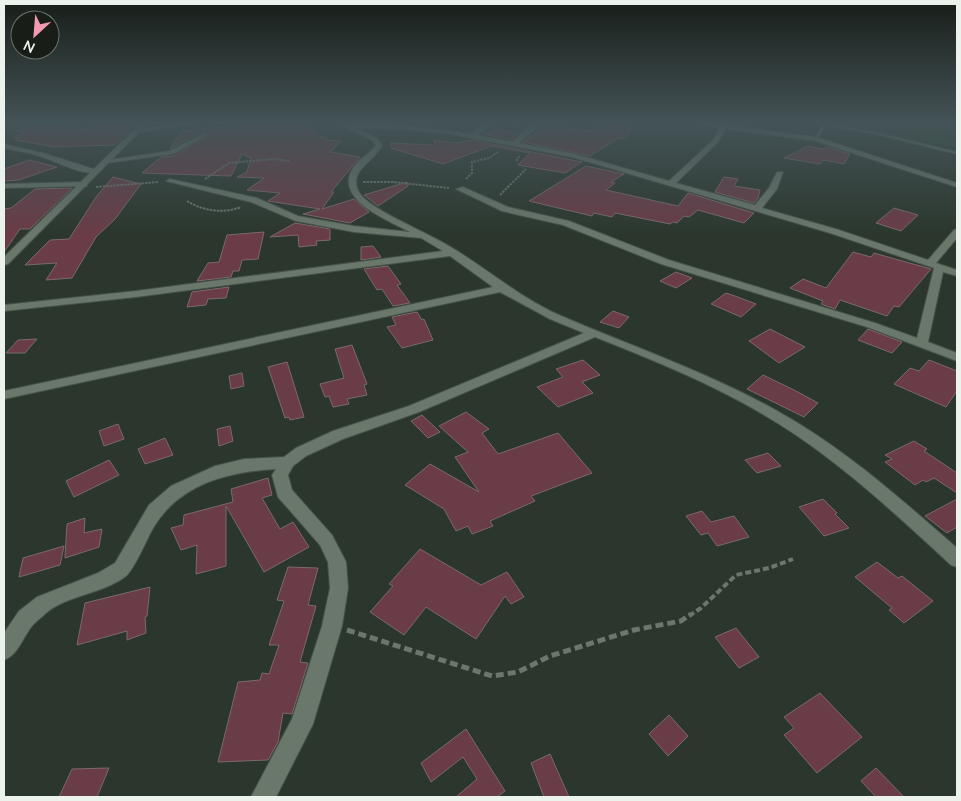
<svg xmlns="http://www.w3.org/2000/svg" width="961" height="801" font-family="Lato,sans-serif">
<style>
.green{fill:#2b462f}
.building{fill:#693c47;stroke:#7c696d}
.lines{fill:none;stroke-linecap:round;stroke-linejoin:round}
.service-casing{stroke:#475249;stroke-width:2}
.minor-casing{stroke:#475249;stroke-width:2}
.tertiary-casing{stroke:#475249;stroke-width:2}
.path-far2{stroke:#6b766d;stroke-width:2;stroke-dasharray:2.5 1;stroke-linecap:butt}
.path-far1{stroke:#6b766d;stroke-width:4;stroke-dasharray:6 3;stroke-linecap:butt}
.path{stroke:#6b766d;stroke-width:5;stroke-dasharray:8 4;stroke-linecap:butt}
.service{fill:#6a786c;fill-rule:evenodd}
.minor{fill:#6a786c;fill-rule:evenodd}
.tertiary{fill:#6a786c;fill-rule:evenodd}
</style>
<rect width="100%" height="100%" fill="#2b372d"/>
<path class="green" d="M839,123H943L957,126V147Z"/>
<path class="building" d="M44,123L84,129L101,123H138L114,145L54,147L15,140L20,138L13,137L26,133L16,131Z
M237,123H304L319,137L325,136L327,140L341,141L330,152L360,157L331,192H334L322,209L354,199L369,212L350,223L303,214L320,209L268,201L280,193L247,190L264,178L237,177L247,172L251,158L242,154L231,176L142,173L161,157L174,156L210,135L202,132L170,148L182,131L234,126Z
M603,123H634L626,139L619,138L590,156L523,142L546,125L591,131Z
M496,129L518,134L512,140L484,134Z
M435,140L455,143L472,140L582,162L565,173L518,165L530,153L491,146L443,164L391,148V143L434,145Z
M808,146L822,149L828,147L850,154L844,164L823,160L820,164L784,158Z
M29,160L57,167L19,180L4,181V169Z
M586,166L624,174L611,182L615,183L606,190L678,206L688,193L754,213L744,223L698,210L689,217L684,216L677,223L673,222L670,224L615,213L612,217L594,213L592,216L529,201Z
M113,177L141,184L115,219L96,237L72,278L46,280L57,263L25,265L50,240L69,239L96,197Z
M724,177L738,179L734,186L760,190L758,198L754,203L715,192Z
M407,182L408,186L378,206L364,195Z
M72,188L30,229H20L4,252V209L11,208L35,189Z
M894,208L918,215L901,231L876,223Z
M295,223L330,229V240L316,241L317,245L299,247L298,235L270,237Z
M264,232L258,259L242,260L239,271H233L231,277L197,281L208,263L219,262L227,235Z
M373,246L381,257L361,260V247Z
M853,252L871,257L874,253L931,269L899,307L894,306L887,316L840,300L835,309L821,304L823,301L790,288L803,279L826,288Z
M388,266L401,284L397,285L410,303L393,306L382,289L377,290L364,269Z
M676,272L692,278L676,288L660,281Z
M229,287L226,298L208,299L206,305L187,307L192,292Z
M726,293L735,296L756,304L741,317L711,304Z
M613,311L629,317L619,328L600,322Z
M417,312L422,320L424,319L433,340L402,348L387,327L396,325L392,317Z
M770,329L805,347L779,363L749,341Z
M868,329L902,342L892,353L858,340Z
M37,339L25,353H6L18,340Z
M352,345L367,384L364,385L367,395L347,399L349,404L333,407L329,396L325,397L320,384L344,378L335,349Z
M583,360L600,375L582,382L593,393L558,407L537,387L563,377L556,369Z
M929,360L957,371V391L946,407L894,384L910,368L919,371Z
M287,362L304,417L290,420L289,417L285,418L268,367Z
M242,373L244,386L231,389L229,376Z
M763,375L796,391L818,403L804,417L747,389Z
M466,412L489,429L482,433L498,454L558,433L592,473L531,496L535,501L490,521L493,526L472,534L468,526L456,531L444,509L405,485L430,464L479,492L455,457L468,452L439,426Z
M422,415L440,432L428,438L411,421Z
M118,424L124,439L104,446L99,431Z
M230,426L233,441L219,446L217,429Z
M165,438L173,455L145,464L138,449Z
M914,441L927,449L924,451L957,473V493L934,478L926,482L923,480L915,485L885,462L892,459L885,455Z
M768,453L781,466L757,473L745,460Z
M109,460L119,475L74,497L66,481Z
M268,478L272,495L262,498L280,529L293,522L309,547L264,572L226,506V566L196,574L197,545L181,550L171,528L183,525L184,515L233,502L231,489Z
M823,499L837,513L835,514L849,528L824,536L799,507Z
M957,499V527L947,533L925,516Z
M702,511L711,522L734,516L749,537L717,546L708,533L701,535L686,516Z
M85,518L84,533L102,529L99,547L65,558L67,524Z
M64,546L60,565L19,577L23,558Z
M420,549L481,585L507,572L524,597L511,604L505,596L476,639L426,607L404,635L370,612L393,586L389,584Z
M877,562L898,578L902,576L933,601L904,623L889,610L892,608L855,577Z
M288,567L318,568L308,605L316,606L300,662L308,663L292,714L283,713L278,742L268,760L218,762L238,682L260,680L262,673L269,674L279,645H269L284,601L277,600Z
M150,587L147,616L145,617L146,633L127,640V631L77,645L85,603Z
M736,628L759,657L739,668L715,637Z
M820,693L862,737L817,773L784,735L794,728L784,717Z
M669,715L688,736L668,756L649,734Z
M466,729L505,791L497,797H456L477,779L463,757L431,782L421,763Z
M550,754L569,797H544L531,763Z
M109,768L97,797H59L72,769Z
M876,768L904,797H876L861,781Z"/>
<g class="lines">
<g class="service-casing">
<path id="service" d="M827,123L875,132L957,152V154L875,134L828,126L823,130L817,140H815L820,128Z"/>
</g>
<g class="minor-casing">
<path id="minor" d="M10,123H21L4,129V125Z
M178,123H199L140,132L137,130Z
M337,123L403,125L471,134L487,123H495L477,135L513,142C522,133 528,123 542,123L519,143L575,154L669,181L713,140L720,128L695,123H714L816,137L957,183V187L815,141L726,129L718,142L676,183L755,205L769,188L777,172H783L777,189L762,208L836,229L928,260L954,230L957,229V238L936,263L957,270V276L943,272L928,342L957,353V361L867,327L661,264L563,225L502,211L456,189L463,187L508,207L569,221L669,260L875,323L917,338L934,268L830,233L572,157L450,134L403,129L356,128L376,138L382,145C376,161 347,170 359,192C366,207 423,231 440,241C481,263 516,296 559,315C633,347 708,372 779,412C844,448 901,499 957,548V567L951,565C901,519 852,473 796,435C734,393 664,364 595,337L419,412L343,439L306,456L293,466L288,475L292,490L332,535L346,562L348,588L342,626L313,724L276,797H251L292,719L322,626L330,588L328,562L320,545L278,497L272,475L276,469C227,472 178,484 152,530C146,541 135,568 126,576C103,594 67,595 46,613C42,617 36,621 32,626C23,637 18,655 4,660V633L19,611L37,597L98,573L115,563L149,505L171,486L215,466L244,459L284,457L296,448L333,431L409,406L584,333L550,319L500,292L4,399V391L493,287L450,256L136,297L4,311V305L136,291L443,251L421,238L354,232L296,221L251,202L166,181L170,179L257,198L298,216L354,226L410,232C388,220 328,198 356,164C362,157 371,153 376,145L372,140Z
M203,134L208,135L173,154L107,163L103,161L169,151Z
M4,144L43,153L100,171C88,179 53,160 39,156C28,152 15,151 4,148Z
M84,182H87V186L4,188V184Z"/>
</g>
<g class="tertiary-casing">
<path id="tertiary" d="M141,123H148L8,264L4,265V257Z"/>
</g>
<path class="path-far2" d="M511,123L515,129
M516,161L520,155
M205,179L229,163L274,159L289,161
M466,179L472,173V162L489,158L498,152
M363,182H393L449,188
M96,187L159,182
M500,195L526,169
M187,201C203,211 223,214 241,207"/>
<path class="path-far1" d="M689,616L701,608L736,575L769,568L793,559"/>
<path class="path" d="M347,630L492,676L518,672L550,656L634,630L681,621L691,614"/>
<use href="#service" class="service"/>
<use href="#minor" class="minor"/>
<use href="#tertiary" class="tertiary"/>
</g>
<linearGradient id="sky" x2="0" y2="1"><stop stop-color="#181e19"/><stop offset="0.52" stop-color="#445357"/><stop offset="1" stop-color="#445357" stop-opacity="0"/></linearGradient>
<rect width="961" height="235" fill="url(#sky)"/>
<rect width="961" height="801" fill="none" stroke="#ecf3ec" stroke-width="10"/>
<g transform="translate(35 35) rotate(206)"><circle r="24" fill="#181d18" stroke="#6d736d"/>
<path d="M0-4L9 19L0 12L-9 19Z" fill="#f29aaf"/>
<text y="-8" font-size="14" font-weight="bold" text-anchor="middle" fill="#ecf3ec">N</text>
</g>
</svg>
